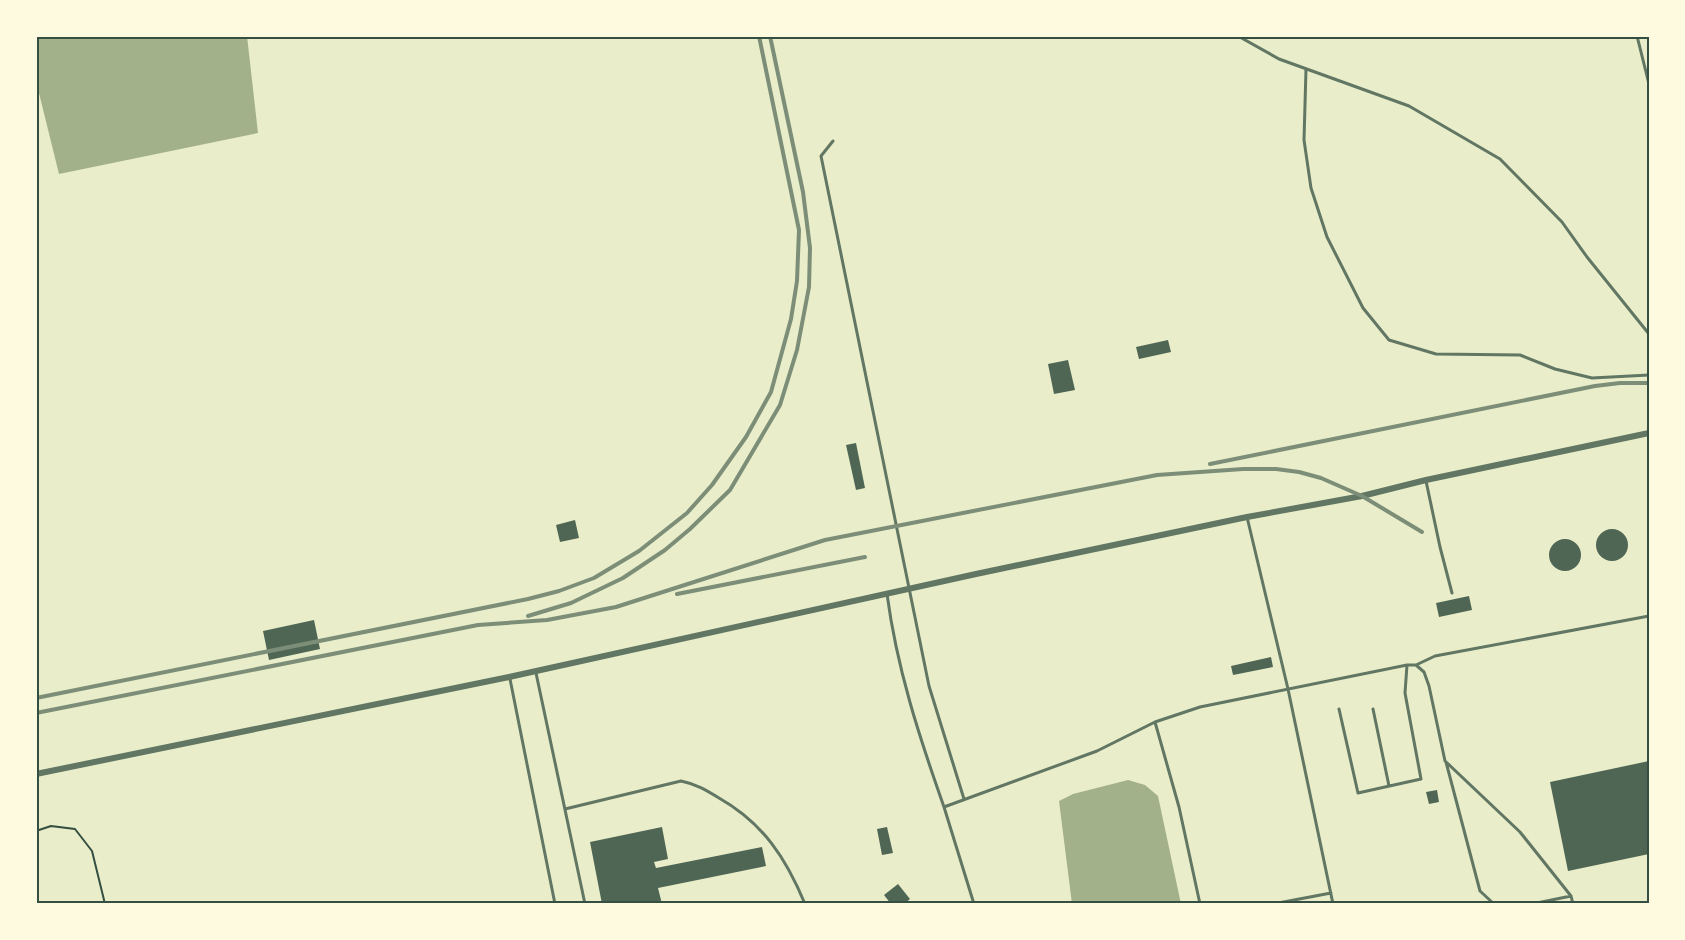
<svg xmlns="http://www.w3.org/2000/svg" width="1685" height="940" font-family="'Source Sans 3',sans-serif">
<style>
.water{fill:#a3b18a}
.building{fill:#4f6655}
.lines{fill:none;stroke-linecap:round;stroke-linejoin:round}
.path{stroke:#344e41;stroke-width:2}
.service{stroke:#617663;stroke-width:3}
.minor{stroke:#617663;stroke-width:6}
.rail{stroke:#7c8e77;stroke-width:4}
.neatline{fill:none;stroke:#344e41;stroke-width:2}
</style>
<rect width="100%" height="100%" fill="#e9edc9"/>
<path class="water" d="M36,36H247L258,133L59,174L36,81Z
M1128,780L1145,785L1158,796L1181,904H1072L1059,801L1073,794Z"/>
<path class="building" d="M1168,340L1171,352L1139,359L1136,347Z
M1068,360L1075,390L1054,394L1048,364Z
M856,443L865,488L856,490L846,445Z
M575,520L579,538L560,542L556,525Z
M1596 545a16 16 0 1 1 32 0a16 16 0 1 1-32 0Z
M1549 555a16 16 0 1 1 32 0a16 16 0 1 1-32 0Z
M1469,596L1472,610L1439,617L1436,603Z
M314,620L320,649L269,660L263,631Z
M1271,657L1273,667L1233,675L1231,666Z
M1649,761V854L1568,871L1550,782Z
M1437,790L1439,802L1429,804L1426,792Z
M662,827L668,859L654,862L656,868L762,847L766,866L658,888L662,904H602L590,842Z
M887,827L893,853L882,855L877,829Z
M898,884L910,899L904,904H891L884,895Z"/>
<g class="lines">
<path class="path" d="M36,831L51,826L75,829L92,851L105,904"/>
<path class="service" d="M1238,36L1279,59L1409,106L1500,159L1562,222L1587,257L1649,334
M1637,36L1649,84
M1306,69L1304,140L1311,188L1327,237L1363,308L1389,340L1436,354L1520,355L1555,369L1592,378L1649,375
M833,141L821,156L929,686L964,799
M1426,481L1440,547L1452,593
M1247,517L1288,689L1333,904
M887,594C897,669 919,736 944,807
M1416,665L1435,656L1649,616
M536,673L585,904
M510,679L555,904
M1339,709L1358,793L1421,779L1405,693L1407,665
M1373,709L1389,786
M1155,722L1179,807L1200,904
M1446,762L1480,891L1494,904
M565,809L681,781C696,784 706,790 719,798C763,823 786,858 805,904
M974,904L944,807L1097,751L1155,722L1200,707L1407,665H1416L1424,672L1429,686L1445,761L1520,832L1571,896
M1273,904L1331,893
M1532,904L1571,896L1573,904"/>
<path class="minor" d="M36,774L509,677L976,574L1247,517L1362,496L1426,480L1649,433"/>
<path class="rail" d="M1210,464L1595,386L1620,383H1649
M677,594L865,557
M528,616L571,603L623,578L665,550L690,529L730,490L780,405L797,350L809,287L810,248L803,192L770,36
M36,698L528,599L559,591L594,578L639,551L687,513L712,485L746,437L771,392L791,319L797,281L799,230L759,36
M36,713L478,625L547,620L616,607L825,540L1157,475L1243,469H1276L1299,472L1321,478L1362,496L1422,532"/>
</g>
<rect width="1685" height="940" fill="none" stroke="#fefae0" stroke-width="75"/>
<rect x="38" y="38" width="1610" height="864" class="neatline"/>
</svg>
